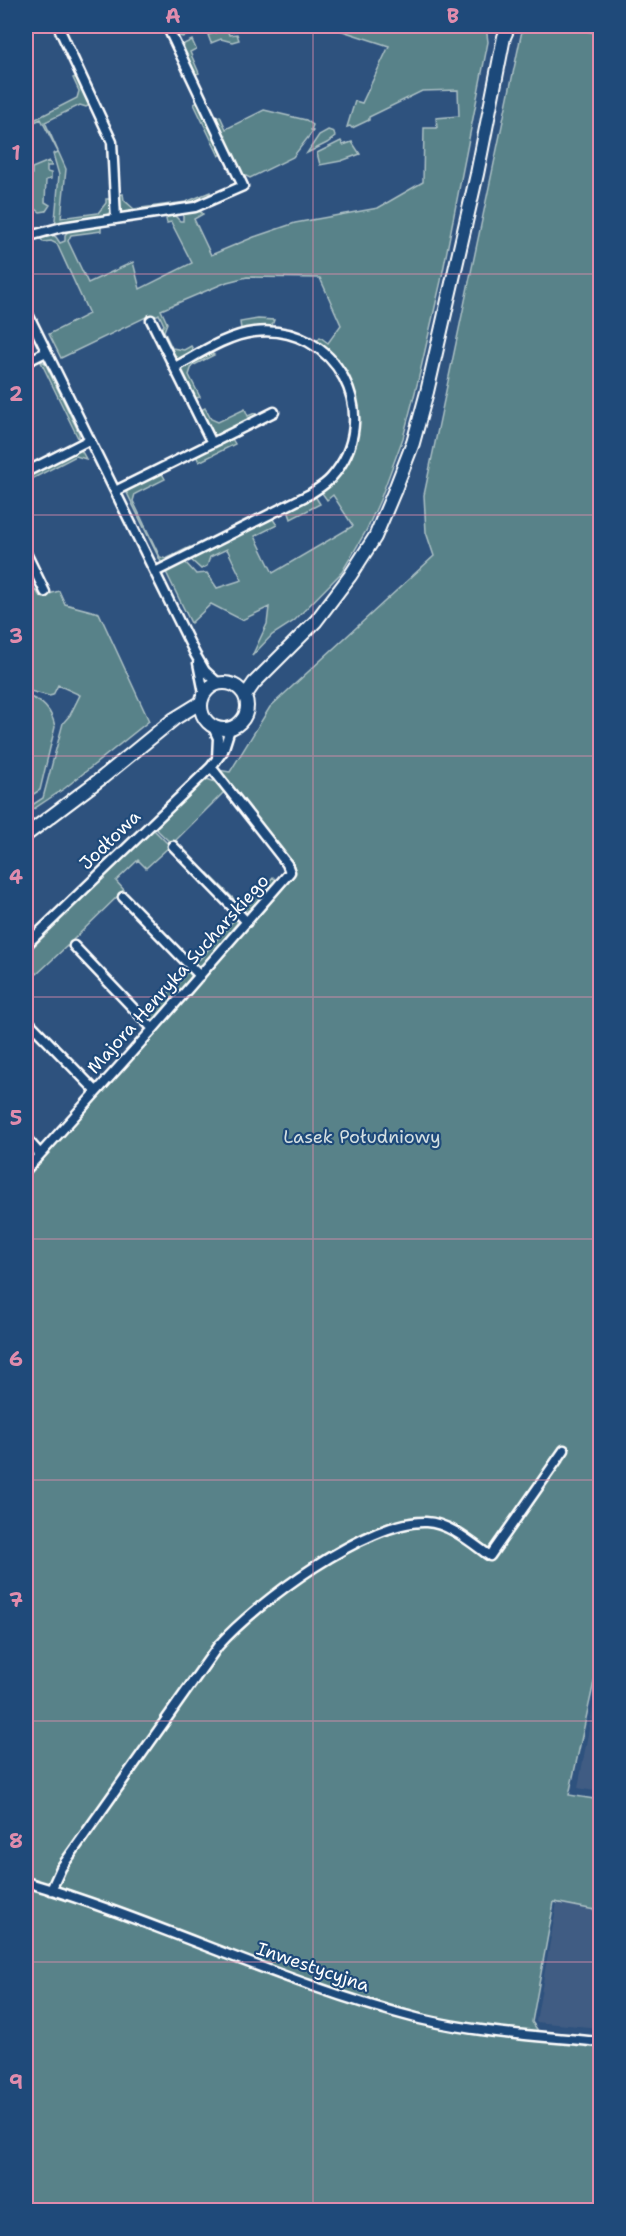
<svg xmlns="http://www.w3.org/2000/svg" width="626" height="2236" font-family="'Shantell Sans',sans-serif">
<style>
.built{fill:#415c83}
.green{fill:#588289;stroke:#acc0c4;stroke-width:1.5}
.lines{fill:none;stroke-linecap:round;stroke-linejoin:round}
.minor-casing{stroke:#fff;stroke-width:13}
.secondary-casing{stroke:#fff;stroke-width:16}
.minor{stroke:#1f4a7a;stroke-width:8}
.secondary{stroke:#1f4a7a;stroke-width:12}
.grid{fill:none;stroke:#e08cad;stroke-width:1.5;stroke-opacity:0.55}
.labels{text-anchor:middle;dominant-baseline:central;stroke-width:4.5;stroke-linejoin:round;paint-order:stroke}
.street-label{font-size:18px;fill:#fff;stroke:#1f4a7a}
.park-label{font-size:18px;fill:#d5e0e2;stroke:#1f4a7a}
.neatline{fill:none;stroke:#e08cad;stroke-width:2}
.grid-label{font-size:20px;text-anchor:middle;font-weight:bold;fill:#e08cad}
</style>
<rect width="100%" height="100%" fill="#2e527e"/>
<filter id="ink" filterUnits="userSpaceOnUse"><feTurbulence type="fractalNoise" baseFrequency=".0167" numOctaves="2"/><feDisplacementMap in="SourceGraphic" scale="12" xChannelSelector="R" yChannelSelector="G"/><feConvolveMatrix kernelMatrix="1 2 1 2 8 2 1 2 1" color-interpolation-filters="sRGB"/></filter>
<g filter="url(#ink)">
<path class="built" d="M600,1670V1792L578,1788Z
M557,1903L600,1911V2028L536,2022Z"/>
<path class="green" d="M171,26H221L182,37L175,33Z
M327,26H486L488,42L441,281L418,381L403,438L380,500L366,531L342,572L294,621L272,635L252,656L267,624L269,607L242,620L211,604L191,623L165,570L184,561L196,574L207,573L217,588L242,580L227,549L210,557L207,566L201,569L190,559L272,518L277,525L255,536L273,573L353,526L333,495L327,500L322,493C327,484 338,479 343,469C368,423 361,372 316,342L320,337L328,343L341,325L320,278L247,277L227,282L161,310L167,323L164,331L172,348L184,350L191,346L195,353L180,360L174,358L160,330L164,325L159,314L153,317L150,315L61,358L49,334L89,314L57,244L51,241L43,242L41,239L43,235L49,233L56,237L60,243L65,241V235L70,229L101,225V231L71,235L68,241L88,283L133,262L140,289L192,263L171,222L167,223L166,219L167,216H175L180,221H183V214C189,213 199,208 203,214L194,219L211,255L254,237L295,223L378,208L423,182L424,128H437L436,118L459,116L458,90L422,91L369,117V120L352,128L350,126L347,127L355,101L362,103L389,46Z
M523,26H562L600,34V1664H598L569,1795L600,1800V1911L554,1902L532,2022L545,2041L600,2047V2210H26V1175L105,1090L293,877L295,873L294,866L218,770L230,772L270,707L434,556L426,532L424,495Z
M227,29L229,35L237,34L239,40L232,42L221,39L211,43L208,35Z
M192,40L196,49L190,52L199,73L196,74C188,68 182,54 184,44Z
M77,77L90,105L86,107L80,105L45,122L66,169L61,218L98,213L106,203V199H111V211L106,216L59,224L55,220L59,175L53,154L58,152L41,119L26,126V124L77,98L79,91L73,78Z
M201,101L224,153L219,156L194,104Z
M264,110L306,120L313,125L311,130L313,131L293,157L250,178L242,174L215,118L220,116L226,129Z
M328,130L334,132L335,137L327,143L307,153L319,135Z
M341,141L343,145L352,142L360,154L341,161L320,165L317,153Z
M49,161L52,166H47V172L51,173V179L46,180L45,202L50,205L46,211L40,212L33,207L26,191L27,187L26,171L29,170V176L32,174V168Z
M210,192L211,196L196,203L127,214L121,212L119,208L118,195L123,194L124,200L134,209L186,202Z
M258,319L274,320L271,328L243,331L241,329L240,322Z
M209,352L214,355L192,366L189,375L200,397L193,399L181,374L183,368Z
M40,360L45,363L79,433V440Z
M205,408L211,419L218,422L245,409L248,416L255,413L257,417L216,437L213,436L199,411Z
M231,437L235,444L199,462L196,455Z
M80,448L86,459L76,456L26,482V476Z
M161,472L165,479L135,494L133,501L160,557L166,559L190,547L192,550L162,564L125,489Z
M315,496L320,504L291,519L288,510Z
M36,590L39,595L43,596L59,591L65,604L99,613L149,721L65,788L26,814V809L43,798L63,723L70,715L80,695L58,685L53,695L49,696L26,690V592L33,594L32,592Z
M26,696C42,700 52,710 55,727L40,790L26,799V761L29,762L30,757L26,755Z
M207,779L215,782L224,792L176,840L179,845L172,844L155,828Z
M153,829L170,846L146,868L138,860L116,881L124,890L73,940L84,951L103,983L67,946L37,974L34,971L26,979V954Z
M208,873L244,909L273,877L276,880L252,909L243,912L206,875Z
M220,901L238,918L236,919L237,923L204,964L197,966L176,948L178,946L191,960L200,959L233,921L232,914Z
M171,951L192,972L191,979L160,1015L151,1021L124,993L144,1012H152L186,973V967Z"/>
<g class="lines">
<g class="minor-casing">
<path id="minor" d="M58,26L112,142L116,219
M26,237L62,227L195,207L243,186L167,26
M26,310L195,654L205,671L218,683
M26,362L46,352
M212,443L274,412
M26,472L89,440
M115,491L212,443L151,320
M26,553L45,592
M155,572L310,494C317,489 325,485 331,478C386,416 336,322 254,332C227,335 199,354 175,367
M198,663L204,693
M213,727L218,738L217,758
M173,846L247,922
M123,897L200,976
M26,945L211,767L223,751L230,729
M74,946L153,1029
M26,1019L96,1091
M26,1138L40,1154
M26,1170L153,1029L290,872L287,864L211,767
M26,1882C159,1921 285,1985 420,2019C479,2033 540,2036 600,2042
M51,1890L61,1868L218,1646C256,1603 367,1520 426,1522C449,1523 472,1543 490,1556L564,1450"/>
</g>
<g class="secondary-casing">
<path id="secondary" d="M201 706a23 23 0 1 1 46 0a23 23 0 1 1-46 0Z
M245,696L254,683L316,621L350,576L375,537L394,492L413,443L427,392L477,174L504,37L509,26
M26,835L103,777L174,719L200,703"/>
</g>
<use href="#minor" class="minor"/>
<use href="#secondary" class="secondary"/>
</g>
</g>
<path class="grid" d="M313,26V2210M26,274H600M26,515H600M26,756H600M26,997H600M26,1239H600M26,1480H600M26,1721H600M26,1962H600"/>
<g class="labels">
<g class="street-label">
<text transform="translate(110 840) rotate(-44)">Jodłowa</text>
<text transform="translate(178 974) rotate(-48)">Majora Henryka Sucharskiego</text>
<text transform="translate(313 1967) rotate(19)">Inwestycyjna</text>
</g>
<g class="park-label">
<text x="362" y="1137">Lasek Południowy</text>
</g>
</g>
<rect width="626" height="2236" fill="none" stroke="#1f4a7a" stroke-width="66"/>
<rect x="33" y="33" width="560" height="2170" class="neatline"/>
<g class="grid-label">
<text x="173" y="23">A</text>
<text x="453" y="23">B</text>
<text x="16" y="160">1</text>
<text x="16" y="401">2</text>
<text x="16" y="643">3</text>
<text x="16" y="884">4</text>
<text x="16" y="1125">5</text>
<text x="16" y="1366">6</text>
<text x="16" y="1607">7</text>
<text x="16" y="1848">8</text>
<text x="16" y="2089">9</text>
</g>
</svg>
